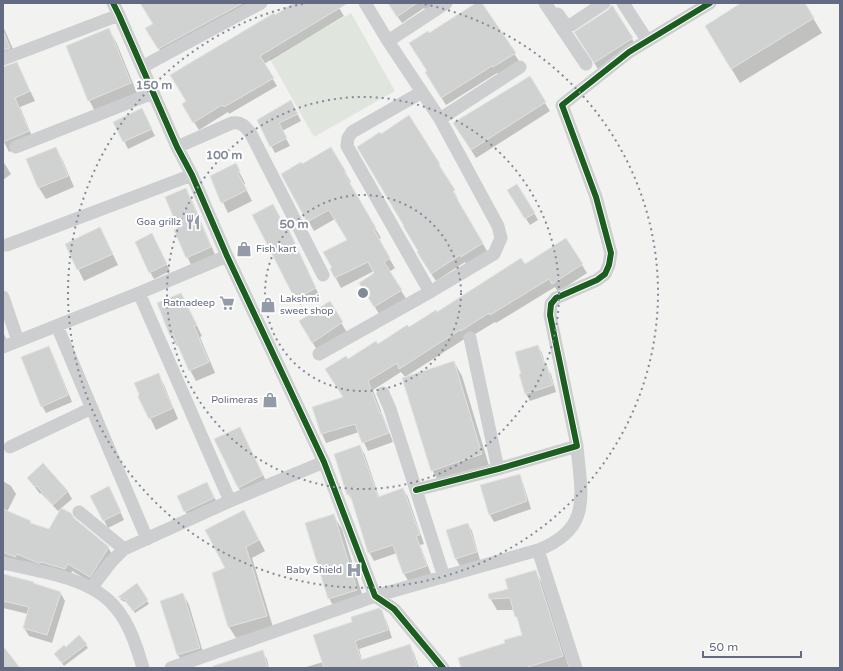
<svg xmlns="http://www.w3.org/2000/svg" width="843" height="671" font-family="'Varela Round',sans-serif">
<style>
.green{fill:#e0e6de}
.shadow{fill:#0003}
.building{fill:#d0d1d1;stroke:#e2e2e0}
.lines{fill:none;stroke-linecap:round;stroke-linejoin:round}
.minor{stroke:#cdcecf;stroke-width:13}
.cycleway-casing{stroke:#fff;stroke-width:8}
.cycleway{stroke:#1b5e20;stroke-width:6}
.ring{fill:none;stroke:#828a9a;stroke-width:2;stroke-dasharray:2 4}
.labels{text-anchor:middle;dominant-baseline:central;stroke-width:4;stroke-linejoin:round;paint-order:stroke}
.poi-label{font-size:10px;fill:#626b81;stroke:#fff;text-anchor:end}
.centre{fill:#828a9a;stroke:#fff;stroke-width:2}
.ring-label{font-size:12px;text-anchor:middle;font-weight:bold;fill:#828a9a;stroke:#fff;stroke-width:4;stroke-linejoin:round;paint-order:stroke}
</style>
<rect width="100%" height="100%" fill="#f2f3f0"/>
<path class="green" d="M351,13L395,91L314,137L270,59Z"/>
<path class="shadow" d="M141,3H267L165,59L147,28L154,24Z
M296,3H336L344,16L264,64L277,86L229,114L228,112L199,130L183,105Z
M388,3H436L426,10L424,8L402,23Z
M478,3H481L519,61L498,74L497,73L446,105L430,80L428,71V34Z
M743,3H804L822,33L740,83L714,40Z
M612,7L639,50L601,74L582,43Z
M3,26L16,56L3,63Z
M109,29L117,44L139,98L97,115L89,100Z
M17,63L35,101L20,107L34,141L9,152L3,140V68Z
M529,78L550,111L476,158L459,131Z
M295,109L301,121L282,131L290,146L275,153L258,120Z
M142,110L155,136L128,149L115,122Z
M358,147L439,165L458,199L457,200L487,251L466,264L465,262L436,281L422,260L419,251Z
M56,148L62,159L74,187L46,199L39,188L28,160Z
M330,148L351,182L348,183L381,238L378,240L395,268L389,272L407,300L381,317L366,293L375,273L374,271L341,288L331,269L348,241L335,219L314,231L282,174L302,166Z
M3,161L11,174L3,180Z
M235,164L245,183L244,185L252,201L228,213L211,177Z
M185,189L191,198L216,257L192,267L175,230L179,229Z
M513,198L534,213L538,220L530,225Z
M284,227L290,233L319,295L300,305L296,298Z
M100,228L118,265L84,281L66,244Z
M156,242L170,271L154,279L150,272Z
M582,265L587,273L558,292L555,287L496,323L495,322L467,339L466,338L405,377L401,372L373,390L393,442L368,451L359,432L326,443L322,434L313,408L344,398L326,370L378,345L525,266Z
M329,303L348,334L319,353L306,332Z
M187,306L202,336L200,337L215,373L196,381L190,370L179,345L177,346L171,335Z
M3,332L9,345L3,348Z
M538,346L542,353L546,367L551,374L556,392L530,401L526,394Z
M49,347L53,355L72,402L46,413L42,406Z
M454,362L462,376L490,469L441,485L432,470Z
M158,374L164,385L178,419L156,430L140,397Z
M240,428L269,487L245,498L238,487Z
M360,446L365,455L379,497L403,489L408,497L424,544L420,545L431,574L409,582L404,574L397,553L374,561L369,552L353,502L348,494Z
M43,465L68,492L72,499L58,511L41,493L40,494L28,478Z
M519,476L523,483L531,509L494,522L490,515Z
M3,481L11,486L16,494L7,512L30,521L32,524L50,530L74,519L108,547L113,556L94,584L72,571L70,577L3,558Z
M211,490L218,505L189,518L185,511Z
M113,495L124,520L108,528L91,496Z
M333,515L342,529L365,604L337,613L329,598Z
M250,522L265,551L252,558L273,627L236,638L229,627L213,573L226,569Z
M468,524L472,531L480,560L460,566L456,559L447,531Z
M535,571L542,583L569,668H462L523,635L514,610H497L490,598L509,590Z
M3,574L8,575L9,577L33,583L34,585L60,592L65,601L52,643L29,636L24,628L28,614L3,608Z
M136,584L149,604L135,613L128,603L121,600L120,597Z
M183,594L189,605L205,659L184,665L178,655Z
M381,611L386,620L392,638L359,649L362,660L410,646L414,653L419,668H303L323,662L354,623Z
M86,645L88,648L64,666L57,657L66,648Z
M262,651L267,659L269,668H214Z"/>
<path class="building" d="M140,3H243L158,49L145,28L153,24Z
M294,3H348L260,56L274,78L224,107L222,105L193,123L182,104L186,101L170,75L274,13L275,15Z
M388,3H417L397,17Z
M476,3H482L516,53L493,67L492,66L441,98L425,72L427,71L409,43L428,31L429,33Z
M741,3H805L814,18L731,69L705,26Z
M612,5L633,38L594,63L574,32L608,10Z
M109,28L131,83L88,101L66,46Z
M3,31L10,48L3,50Z
M17,62L30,91L15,98L29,131L3,142V67Z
M530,76L546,102L471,150L453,123Z
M291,100L298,114L279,123L287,138L270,147L257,120Z
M142,108L152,129L123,142L113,122Z
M409,115L440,164L439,165L455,190L453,192L483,243L461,257L460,255L431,274L417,252L418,251L403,226H404L357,147L380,132L381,134Z
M56,147L68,176L38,188L26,159Z
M331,147L346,172L344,173L376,228L374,230L390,258L384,262L402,290L374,307L359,283L374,273L368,262L335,278L330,269L332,268L323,252L347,240L329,210L307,222L281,174L301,162L302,164Z
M236,163L240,171L238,174L247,190L221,203L210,176Z
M517,184L535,213L525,219L507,190Z
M186,188L211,247L186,258L174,230L178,228L165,197Z
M273,204L284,225L286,224L316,288L295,299L252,215Z
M100,227L113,254L77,270L65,244Z
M152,233L167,264L149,273L135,242Z
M566,238L583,264L552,284L549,279L490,315L489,313L461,331L460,330L399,369L397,363L368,381L380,413L381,412L389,433L362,443L355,424L321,434L312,407L343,397L325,369L346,356L348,359L376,341L378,344L407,325L409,327L436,310L437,312L521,258L525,264Z
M181,293L197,325L194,326L209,362L189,371L173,334L170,336L157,303Z
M330,301L343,322L312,343L299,321Z
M538,345L545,366H547L553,385L525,394L519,374H521L515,352Z
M49,346L68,395L41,407L21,357Z
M454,361L482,454L431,471L402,378Z
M159,373L163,386L173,408L149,419L138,397L139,394L134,383Z
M240,427L263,475L238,488L214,439Z
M360,445L378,497L403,488L420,535L416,536L427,566L403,574L393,545L368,553L350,494L347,495L334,454Z
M43,463L68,491L53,505L37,486L35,487L27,478Z
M520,474L527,501L489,515L480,485Z
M207,482L214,498L184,512L177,496Z
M109,486L121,512L103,521L90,496Z
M61,508L71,513L74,518L109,547L90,577L68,564L65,569L41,562L40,563H38L17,554L15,557L3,552V509L31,521L30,523L49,529Z
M244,510L259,540L246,547L267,616L228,627L212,573L225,568L205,530Z
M334,514L357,590L328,599L305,523Z
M468,523L477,552L455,559L446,530Z
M536,570L563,656L525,668H461L458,658L505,643L504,640L522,635L517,617H515L510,598L489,599L488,594L508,589L505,579Z
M3,574L34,582L33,583L61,592L47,635L23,628L29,607L3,601Z
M137,583L148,600L133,611L126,602V600L118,597Z
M183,593L200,648L177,655L160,601Z
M379,608L382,610L388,630L355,641L361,660L410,644L417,666L411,668H324L313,635L352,622L351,617Z
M79,635L87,644L62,663L54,654L64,645L66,647Z
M3,646L20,668H3Z
M263,650L268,668H213V666Z"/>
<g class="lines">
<path class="minor" d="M113,3L119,15L177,147L192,175L227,256L324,462L375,596L394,609L443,668
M545,3L586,64
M623,3L647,40
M558,14C562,20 564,25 571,25L604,3
M388,41L446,3
M3,59L119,15
M142,67L261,3
M422,92L352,132L348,138L347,146L430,292
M440,119L520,67
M16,147L153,93
M177,147L232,123C242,122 245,126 251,134L323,275
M7,245L192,175
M139,293L230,501
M3,297L18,341
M57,326L147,539
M470,338L498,469
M3,347L139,293L227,256
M319,354L430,292L494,254L501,238L498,226L440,119L388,41L365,3
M383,393L390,409L444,577
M10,447L92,408
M416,490L498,469L577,446L550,315L551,304L556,298L597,280L605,274L609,265L611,253L596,197L562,105L629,52L710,3
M79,512L124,549
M538,550C593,529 581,494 577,446
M3,563C40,572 90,577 115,607C130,624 137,648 143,668
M92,587L111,562L124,549L230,501L324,462
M171,668L375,596L538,550L576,668"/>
<g class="cycleway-casing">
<path id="cycleway" d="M113,3L119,15L177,147L192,175L227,256L324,462L375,596L394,609L443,668
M416,490L498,469L577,446L550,315L551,304L556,298L597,280L605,274L609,265L611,253L596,197L562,105L629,52L710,3"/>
</g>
<use href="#cycleway" class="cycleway"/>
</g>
<g class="ring">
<circle cx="363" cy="293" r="98"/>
<circle cx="363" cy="293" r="196"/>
<path d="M419 3A295 295 0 1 1 307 3"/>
</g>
<defs>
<g id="restaurant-bare" transform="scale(1.2)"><path d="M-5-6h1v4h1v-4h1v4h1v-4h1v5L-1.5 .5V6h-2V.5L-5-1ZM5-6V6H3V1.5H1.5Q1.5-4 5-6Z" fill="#949ba8" stroke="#fff" stroke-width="2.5" paint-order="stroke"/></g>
<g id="shop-bare" transform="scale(1.2)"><path d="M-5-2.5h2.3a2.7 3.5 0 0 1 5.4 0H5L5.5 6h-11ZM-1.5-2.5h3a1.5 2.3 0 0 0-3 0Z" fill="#949ba8" stroke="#fff" stroke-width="2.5" paint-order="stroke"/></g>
<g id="supermarket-bare" transform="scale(1.2)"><path d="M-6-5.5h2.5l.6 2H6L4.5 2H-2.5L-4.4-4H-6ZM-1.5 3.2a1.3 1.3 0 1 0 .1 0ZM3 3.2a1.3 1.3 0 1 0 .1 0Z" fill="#949ba8" stroke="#fff" stroke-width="2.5" paint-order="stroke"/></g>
<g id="hospital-bare" transform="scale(1.2)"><path d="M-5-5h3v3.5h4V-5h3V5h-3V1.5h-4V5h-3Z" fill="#949ba8" stroke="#fff" stroke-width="2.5" paint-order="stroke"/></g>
</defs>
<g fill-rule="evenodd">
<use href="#restaurant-bare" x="193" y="222"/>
<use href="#shop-bare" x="244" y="249"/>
<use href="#supermarket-bare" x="227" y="303"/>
<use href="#shop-bare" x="268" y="305"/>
<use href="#shop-bare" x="270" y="400"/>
<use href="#hospital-bare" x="354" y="570"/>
</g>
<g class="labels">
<g class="poi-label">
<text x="181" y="222">Goa grillz</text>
<text x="256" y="249" text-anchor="start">Fish kart</text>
<text x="280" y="299" text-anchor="start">Lakshmi<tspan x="280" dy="12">sweet shop</tspan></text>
<text x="215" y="303">Ratnadeep</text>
<text x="258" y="400">Polimeras</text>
<text x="342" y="570">Baby Shield</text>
</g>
</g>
<circle cx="363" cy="293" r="6" class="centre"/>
<g class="ring-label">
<text x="154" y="89">150 m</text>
<text x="224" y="159">100 m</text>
<text x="294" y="228">50 m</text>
</g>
<rect width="843" height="671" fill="none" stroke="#626b81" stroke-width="8"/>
<path d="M703 651v6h98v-6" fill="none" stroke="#626b81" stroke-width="2"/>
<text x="709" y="651" font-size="12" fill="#626b81" stroke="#ffffff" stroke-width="3" paint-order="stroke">50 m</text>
</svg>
